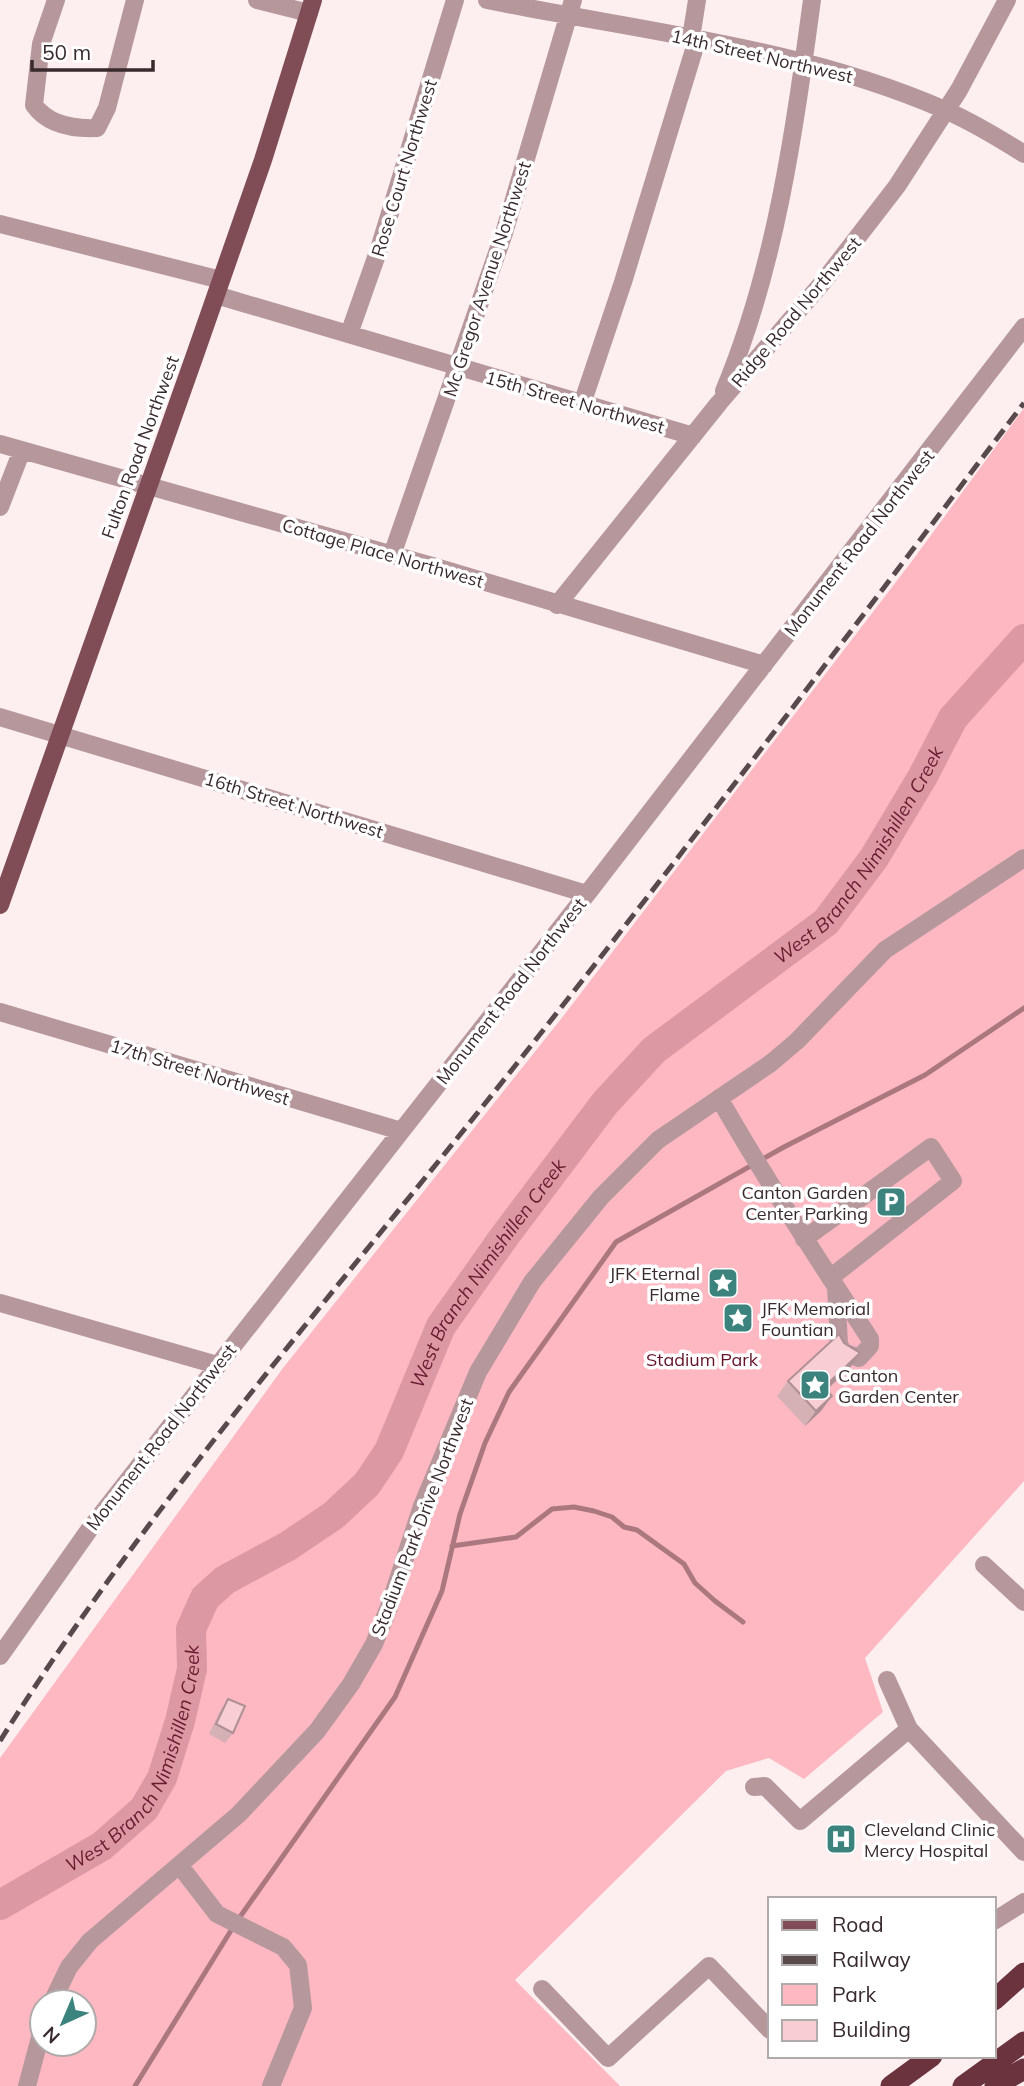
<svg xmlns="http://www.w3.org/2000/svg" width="1024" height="2086" font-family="Mulish,sans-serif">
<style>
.green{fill:#fdb8c2;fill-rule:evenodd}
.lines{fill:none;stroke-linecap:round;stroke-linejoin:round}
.stream{stroke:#ab7880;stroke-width:5}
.river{stroke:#dc99a3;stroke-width:30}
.minor{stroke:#b6989c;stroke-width:18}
.major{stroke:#804d56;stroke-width:18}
.highway{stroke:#6b333e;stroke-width:21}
.rail{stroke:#584a4c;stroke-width:5;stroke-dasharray:14 7;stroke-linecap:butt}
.wall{fill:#d5b0b5}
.shaded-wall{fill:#ae9094}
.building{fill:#f8cdd3;stroke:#ae9094;stroke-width:2}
.labels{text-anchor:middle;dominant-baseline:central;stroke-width:7;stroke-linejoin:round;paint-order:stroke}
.street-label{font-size:18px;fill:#392b2d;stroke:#fff}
.poi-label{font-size:18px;fill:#392b2d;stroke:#fff;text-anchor:start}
.park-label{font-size:18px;fill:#63142a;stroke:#fff}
.water-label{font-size:19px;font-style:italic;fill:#681a2f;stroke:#fff}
</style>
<rect width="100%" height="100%" fill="#fdeef0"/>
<path class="green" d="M1024,408V1481L865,1658L883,1712L804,1779L769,1758L726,1771L515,1980L620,2086H0V1758L283,1368L561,1019L912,561ZM42,2002H84V2044H42Z"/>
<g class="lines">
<path class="stream" d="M452,1546L516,1537L552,1509L574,1507L594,1511L612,1517L624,1527L637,1530L666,1551L684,1564L695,1583L715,1601L743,1622
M135,2086L235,1924L395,1697L442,1591L460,1514L485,1443L509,1392L616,1242L784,1147L925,1075L1024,1008"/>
<path class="river" id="s1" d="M0,1905L102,1846L144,1809L162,1778L180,1721L192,1669L191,1629L205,1598L225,1580L288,1546L334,1515L367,1484L389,1451L441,1326L504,1237L605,1103L654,1050L826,922L874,858L923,776L953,718L1024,639"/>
<path class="minor" d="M56,0L41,44L34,105C48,125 73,129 97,128L107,108L135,0
M257,0L309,13
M487,0C639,31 802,47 945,110C972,122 999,138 1024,154
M691,38L697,0
M0,224L221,280
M216,295L693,436
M349,334L379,249L455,0
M724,391C776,266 794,133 812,0
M582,404L623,282L697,40
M0,444L432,566L764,665
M0,507L22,450
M392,555L504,233L573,0
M557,605L719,403L823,282L897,186L959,90L1007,0
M0,717L587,894
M0,1012L401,1131
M719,1098C766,1180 818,1259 870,1339V1346L859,1358L843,1352L839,1344L836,1287
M804,1239L931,1147L953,1181L830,1278
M0,1303L217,1365
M984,1565L1024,1602
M0,1656L89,1530L587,894L1024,327
M887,1680L909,1729L1024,1852
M754,1787L765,1786L800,1821L909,1729
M180,1866L217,1914L283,1947L298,1965L303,2008L271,2086
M994,1921L1024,1902
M542,1989L608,2058L709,1966L770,2030
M52,2002L69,1967L90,1941L239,1814L317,1731L351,1684L374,1644L389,1607L422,1506L478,1372L532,1282L601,1197L658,1140L771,1063L797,1041L885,950L1024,858
M27,2086L42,2030"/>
<path class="major" d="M0,905L196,352L263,160L313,0"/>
<path class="highway" d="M994,2000L1024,1973
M891,2086L932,2056
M963,2086L1024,2042
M995,2086L1024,2069"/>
<path class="rail" d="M0,1741C142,1514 320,1310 487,1101C670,872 846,637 1024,403"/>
</g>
<path class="wall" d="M850,1368L827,1390L832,1396L821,1411L805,1426L777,1396L788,1381Z
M228,1699L233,1733L225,1743L209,1734L221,1709Z"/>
<path class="shaded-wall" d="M860,1353L850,1368L813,1402L824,1387Z
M832,1396L821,1411L805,1426L816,1411Z"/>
<path class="building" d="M839,1334L844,1343L860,1353L824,1387L832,1396L816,1411L788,1381Z
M228,1699L245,1706L233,1733L216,1724Z"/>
<defs>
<g id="parking-square" transform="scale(1.575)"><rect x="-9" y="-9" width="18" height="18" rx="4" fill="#3c837e" stroke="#fff"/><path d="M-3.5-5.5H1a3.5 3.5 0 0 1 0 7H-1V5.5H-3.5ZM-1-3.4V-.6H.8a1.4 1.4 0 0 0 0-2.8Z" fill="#fff"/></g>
<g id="sight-square" transform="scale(1.575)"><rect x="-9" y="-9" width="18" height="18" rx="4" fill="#3c837e" stroke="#fff"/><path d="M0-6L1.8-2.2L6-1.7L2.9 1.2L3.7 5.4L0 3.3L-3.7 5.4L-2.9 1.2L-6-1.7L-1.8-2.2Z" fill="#fff"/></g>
<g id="hospital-square" transform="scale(1.575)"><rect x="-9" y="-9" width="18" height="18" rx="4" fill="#3c837e" stroke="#fff"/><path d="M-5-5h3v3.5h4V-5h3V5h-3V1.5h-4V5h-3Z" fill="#fff"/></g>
</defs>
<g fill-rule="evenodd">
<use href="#parking-square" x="891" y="1202"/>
<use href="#sight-square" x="723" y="1283"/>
<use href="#sight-square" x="738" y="1318"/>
<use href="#sight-square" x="815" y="1385"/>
<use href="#hospital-square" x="841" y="1839"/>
</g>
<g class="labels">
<g class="street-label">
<text transform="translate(762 56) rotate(13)">14th Street Northwest</text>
<text transform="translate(404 168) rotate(-73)">Rose Court Northwest</text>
<text transform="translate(487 279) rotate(-72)">Mc Gregor Avenue Northwest</text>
<text transform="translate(796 312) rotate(-50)">Ridge Road Northwest</text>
<text transform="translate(575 402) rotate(16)">15th Street Northwest</text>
<text transform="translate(140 447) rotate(-70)">Fulton Road Northwest</text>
<text transform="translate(859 543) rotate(-52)">Monument Road Northwest</text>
<text transform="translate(383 553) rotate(16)">Cottage Place Northwest</text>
<text transform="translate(294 805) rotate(17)">16th Street Northwest</text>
<text transform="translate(511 991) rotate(-52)">Monument Road Northwest</text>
<text transform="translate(200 1072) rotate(17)">17th Street Northwest</text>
<text transform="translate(161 1437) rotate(-52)">Monument Road Northwest</text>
<text transform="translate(422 1517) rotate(-69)">Stadium Park Drive Northwest</text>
</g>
<g class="poi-label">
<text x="868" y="1192" text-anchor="end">Canton Garden<tspan x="868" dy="21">Center Parking</tspan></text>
<text x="700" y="1273" text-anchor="end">JFK Eternal<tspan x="700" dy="21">Flame</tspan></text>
<text x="761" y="1308">JFK Memorial<tspan x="761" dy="21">Fountian</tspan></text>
<text x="838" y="1375">Canton<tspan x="838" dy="21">Garden Center</tspan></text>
<text x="864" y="1829">Cleveland Clinic<tspan x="864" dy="21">Mercy Hospital</tspan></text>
</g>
<g class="park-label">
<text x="702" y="1359">Stadium Park</text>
</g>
<g class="water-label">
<text stroke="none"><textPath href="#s1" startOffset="1407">West Branch Nimishillen Creek</textPath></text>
<text stroke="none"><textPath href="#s1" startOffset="840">West Branch Nimishillen Creek</textPath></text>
<text stroke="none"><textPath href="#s1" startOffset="212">West Branch Nimishillen Creek</textPath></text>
</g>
</g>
<rect x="768" y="1897" width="228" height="161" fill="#ffffff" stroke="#b0aaab" stroke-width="2"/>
<rect x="782" y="1920" width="35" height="10" fill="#804d56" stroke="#b0aaab" stroke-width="2"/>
<text x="832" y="1932" font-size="21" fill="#392b2d">Road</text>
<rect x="782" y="1955" width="35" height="10" fill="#584a4c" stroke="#b0aaab" stroke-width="2"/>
<text x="832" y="1967" font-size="21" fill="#392b2d">Railway</text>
<rect x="782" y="1984" width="35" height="21" fill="#fdb8c2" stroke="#b0aaab" stroke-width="2"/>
<text x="832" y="2002" font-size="21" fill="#392b2d">Park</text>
<rect x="782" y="2020" width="35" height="21" fill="#f8cdd3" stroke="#b0aaab" stroke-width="2"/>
<text x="832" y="2037" font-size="21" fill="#392b2d">Building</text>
<g transform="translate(63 2023) rotate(224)"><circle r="33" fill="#ffffff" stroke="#b0aaab" stroke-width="2"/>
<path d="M0-5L12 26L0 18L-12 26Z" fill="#3c837e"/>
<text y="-10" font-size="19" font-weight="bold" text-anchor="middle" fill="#392b2d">N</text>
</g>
<path d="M32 60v10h121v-10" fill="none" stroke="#392b2d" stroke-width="3.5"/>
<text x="42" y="60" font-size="21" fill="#392b2d" stroke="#ffffff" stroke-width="5" paint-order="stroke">50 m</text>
</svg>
